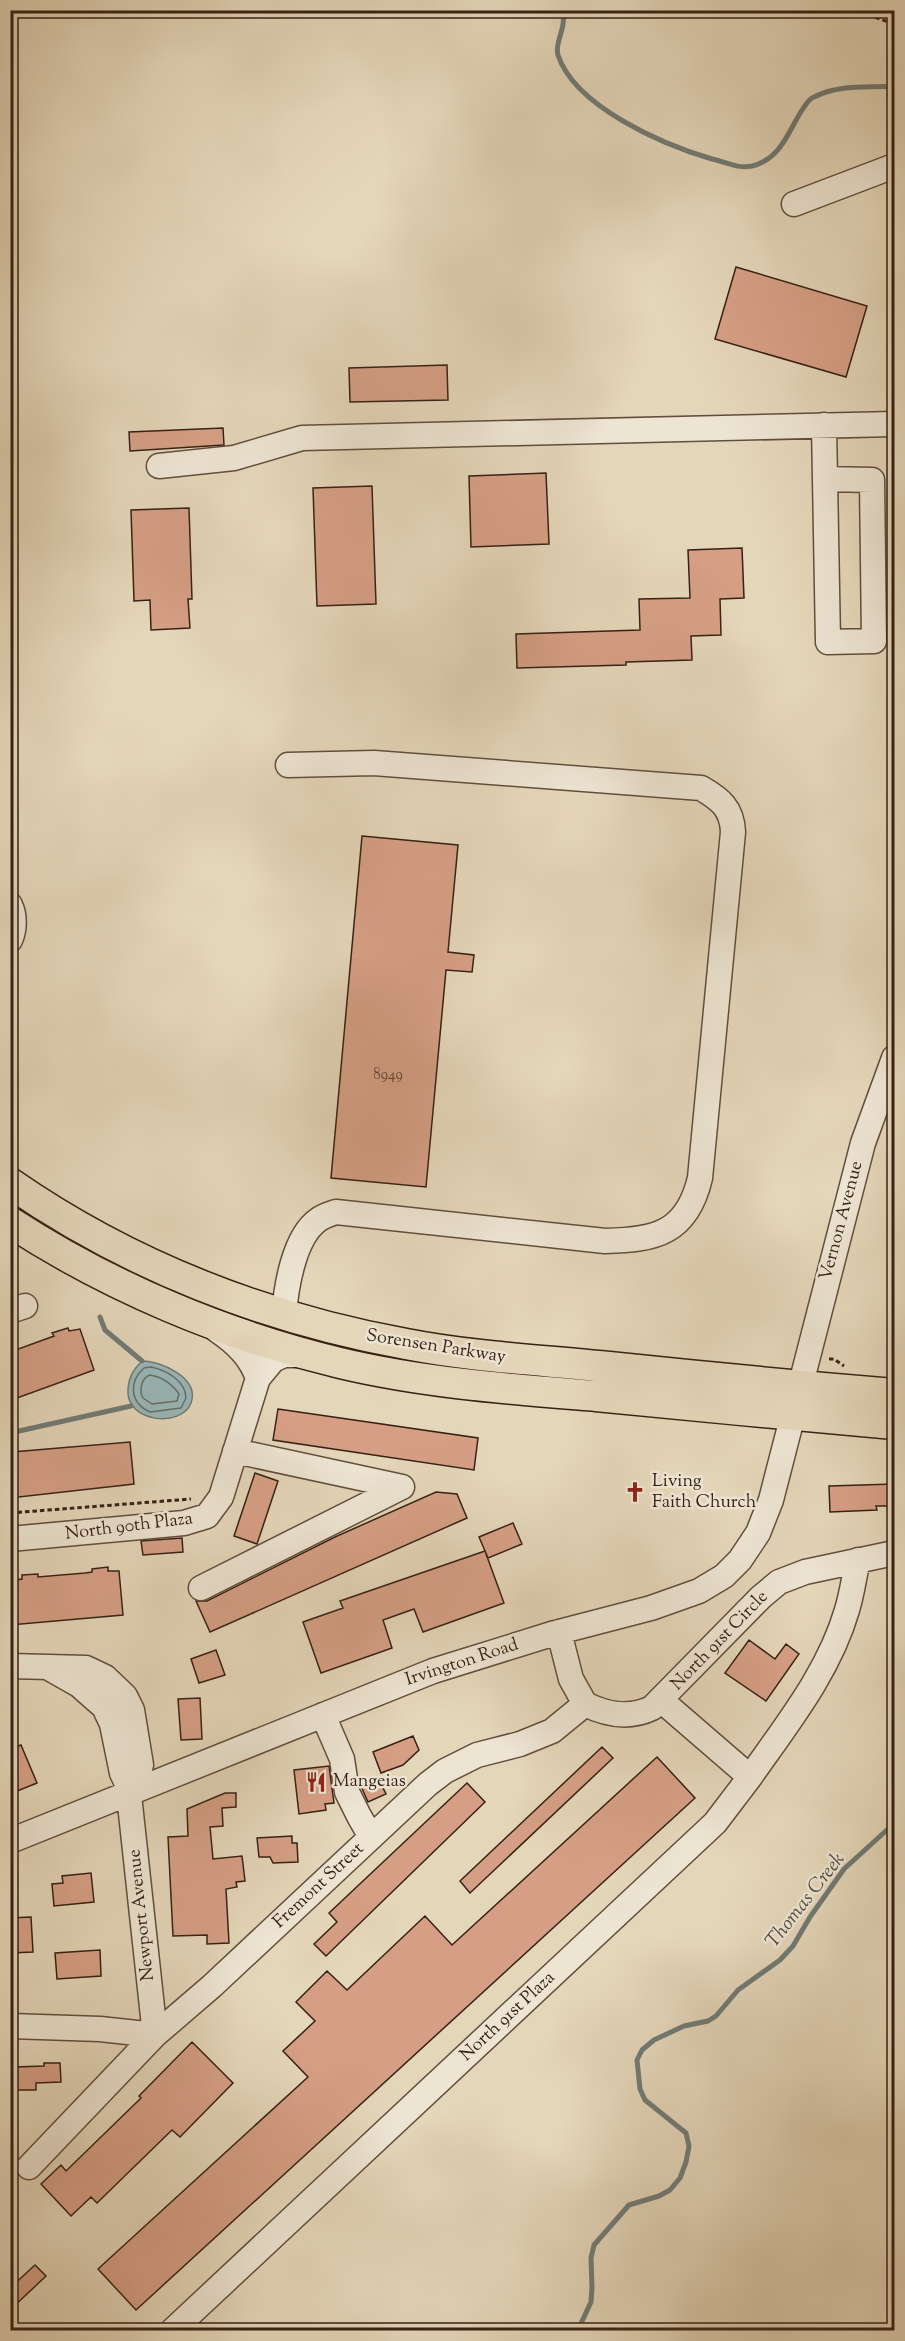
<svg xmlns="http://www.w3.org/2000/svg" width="905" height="2341" font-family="'Sorts Mill Goudy',serif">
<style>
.water{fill:#98b7b8;stroke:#717b76;stroke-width:1.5}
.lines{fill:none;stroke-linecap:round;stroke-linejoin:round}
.shore{stroke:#676c66;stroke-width:1.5}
.stream{stroke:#717b76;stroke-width:5}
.building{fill:#d69f85;stroke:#362114;stroke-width:1.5}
.minor-casing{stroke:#624e3d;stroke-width:27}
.major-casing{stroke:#362114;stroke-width:33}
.path{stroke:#362114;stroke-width:3;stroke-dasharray:4.5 3;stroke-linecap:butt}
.minor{stroke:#ede4d2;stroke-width:24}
.major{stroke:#e4d6b9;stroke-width:30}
.labels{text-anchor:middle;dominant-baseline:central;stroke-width:5;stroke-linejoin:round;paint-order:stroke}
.number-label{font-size:15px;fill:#5e4030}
.street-label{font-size:18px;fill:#362114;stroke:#ede4d2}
.poi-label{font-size:18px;fill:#362114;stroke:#ede4d2;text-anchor:start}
.water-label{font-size:20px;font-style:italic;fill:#534e45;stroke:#ede4d2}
</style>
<rect width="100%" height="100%" fill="#e4d6b9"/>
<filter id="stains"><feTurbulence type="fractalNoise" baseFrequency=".00333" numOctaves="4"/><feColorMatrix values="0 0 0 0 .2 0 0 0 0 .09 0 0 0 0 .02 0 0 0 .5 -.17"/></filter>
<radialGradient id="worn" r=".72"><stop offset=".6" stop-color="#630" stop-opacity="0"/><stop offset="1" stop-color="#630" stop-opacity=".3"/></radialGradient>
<path class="water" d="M142,1361C161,1361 200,1378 191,1403C182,1428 125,1423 128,1389C129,1377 133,1370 142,1361Z"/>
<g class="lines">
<path class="shore" d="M151,1367C166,1370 186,1381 186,1398L181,1408L150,1412C130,1403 128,1382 144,1368Z
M150,1375C162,1377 172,1384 179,1394L177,1401L152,1404L143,1398C139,1391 141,1378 150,1375Z"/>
<path class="stream" d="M563,10C563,15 564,20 563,24C562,34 555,45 558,55C575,107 664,145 712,159C726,162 737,169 752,166C781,159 788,132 802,110C806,105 808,99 814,97C838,84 868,88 894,86
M100,1317L105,1330L142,1361
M10,1433L131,1406
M578,2330L591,2302L592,2288L591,2258L594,2245L629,2205L659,2196L670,2190L680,2178L686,2162L689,2146L686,2133L645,2100L640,2089L637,2060L642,2050L654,2040L684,2026L708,2021L716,2016L738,1990L780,1960L793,1946L810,1917L844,1869L888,1829L894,1826"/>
</g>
<path class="building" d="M736,267L867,306L846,377L715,339Z
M447,365L448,400L350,402L349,368Z
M223,428L224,445L130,451L129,432Z
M546,473L549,544L471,547L469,476Z
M372,486L376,604L317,606L313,488Z
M189,508L192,599H188L190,628L151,630L150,600L134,601L131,510Z
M742,548L744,598L720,599L721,635L691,636L692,660L626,662V665L517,668L516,634L640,630L639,599L690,598L688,550Z
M362,836L458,845L448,952L474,955L472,972L446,970L426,1187L331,1178Z
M68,1328L69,1331L80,1329L94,1370L17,1398L16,1393L10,1395V1352L54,1336L52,1333Z
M278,1409L478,1438L474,1470L273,1440Z
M130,1442L134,1484L10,1498L12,1452Z
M255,1473L278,1481L257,1544L234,1536Z
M894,1484V1506H876L877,1510L830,1512L829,1486Z
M436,1492L457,1494L467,1518L210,1632L196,1601H207L335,1537Z
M513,1523L522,1544L488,1558L479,1537Z
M182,1538L183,1552L143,1555L141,1541Z
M485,1551L504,1603L423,1632L414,1609L383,1620L392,1648L321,1673L303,1622L343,1608L340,1601Z
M108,1567V1571H119L123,1615L10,1625V1581L22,1579V1575L38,1574V1577L85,1573L92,1572V1569Z
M749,1640L775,1659L786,1644L799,1654L766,1701L725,1673Z
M216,1650L225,1675L199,1683L191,1659Z
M200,1698L202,1739L181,1740L178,1699Z
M413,1736L419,1750L403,1765L381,1773L373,1752Z
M21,1745L37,1783L10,1794V1749Z
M602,1747L613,1758L470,1893L460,1881Z
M657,1757L695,1798L136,2310L98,2269L308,2077L283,2051L315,2021L296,2002L327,1971L347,1990L425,1916L452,1945Z
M329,1766L334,1803L325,1804L326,1810L299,1814L294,1770Z
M377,1776L386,1794L368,1802L360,1784Z
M467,1783L485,1802L326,1956L314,1944L337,1922L329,1913Z
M225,1793H236V1807L222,1808L223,1826L210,1827L213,1859L242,1856L245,1881L236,1882L237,1887L226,1889L229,1943L207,1944V1935L173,1936L168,1837L188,1836L187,1809Z
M292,1836V1843H297L298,1862L273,1863L270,1857H259L257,1838Z
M91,1873L94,1902L54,1906L52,1884L63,1883L62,1876Z
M31,1917L33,1952L10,1953V1918Z
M100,1950L101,1976L57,1979L55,1953Z
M192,2042L233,2083L180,2137L172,2130L97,2203L91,2197L71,2216L41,2184L61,2165L66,2171L141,2098L139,2096Z
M44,2063H60L61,2082L36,2083V2090H10V2073L15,2072V2067L44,2066Z
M35,2265L46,2276L10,2310V2288Z"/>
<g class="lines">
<g class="minor-casing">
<path id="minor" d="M794,204L894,166
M824,425L828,642L874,641L872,480L825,479
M159,466L234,458L302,438L894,424
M10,905C15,915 15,929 10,940
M10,1311L25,1306
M284,1315C286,1287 294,1237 318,1220C323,1216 330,1214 336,1212L605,1241C656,1240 687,1233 700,1178L733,832C732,808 720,799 701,788L374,763L288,765
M217,1330C236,1343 250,1356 258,1378
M10,1539L184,1523L207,1516L221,1497L258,1378L273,1360L284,1355H305
M201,1588L402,1487L235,1451
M559,1632L571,1679L585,1704
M10,1666L86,1668L105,1677L125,1696L132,1710L141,1765L132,1794
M49,1668L79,1685L104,1707L112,1724L122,1773L132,1794
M585,1704C607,1715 629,1719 652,1708L761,1597L779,1582L805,1572L894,1553
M323,1715L342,1759L347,1792L359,1816L371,1837
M750,1777C787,1724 829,1672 847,1610C852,1594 854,1577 858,1560
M10,1841L433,1671L555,1633L651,1608L699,1591L724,1576L740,1560L758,1533L771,1500L863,1143L894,1058
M10,2026L100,2029L155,2035L129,1795
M29,2167L155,2035L212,1986L428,1784L445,1771L477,1755L520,1744L552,1731L585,1704
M173,2330L715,1823L750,1777L662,1701"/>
</g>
<g class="major-casing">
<path id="major" d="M10,1183C128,1265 266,1319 406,1344C473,1357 541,1360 609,1367C704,1377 799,1386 894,1394
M10,1222C110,1287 224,1335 340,1363C424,1383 510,1389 596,1396C695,1406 795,1415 894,1424"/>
</g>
<path class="path" d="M854,10L894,24
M829,1359H834L844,1366
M10,1513L191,1499"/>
<use href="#minor" class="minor"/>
<use href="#major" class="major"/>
</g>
<defs>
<g id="church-bare" transform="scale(1.62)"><path d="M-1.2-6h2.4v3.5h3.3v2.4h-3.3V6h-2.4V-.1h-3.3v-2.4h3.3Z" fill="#8f2418" stroke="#ede4d2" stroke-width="2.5" paint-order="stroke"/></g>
<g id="restaurant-bare" transform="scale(1.62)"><path d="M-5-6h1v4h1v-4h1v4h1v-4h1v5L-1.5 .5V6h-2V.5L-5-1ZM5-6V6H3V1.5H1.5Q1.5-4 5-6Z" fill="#8f2418" stroke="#ede4d2" stroke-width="2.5" paint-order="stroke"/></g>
</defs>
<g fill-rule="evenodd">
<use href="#church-bare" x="635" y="1492"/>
<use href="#restaurant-bare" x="316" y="1782"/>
</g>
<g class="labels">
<g class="number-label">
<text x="388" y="1075">8949</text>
</g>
<g class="street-label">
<text transform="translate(842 1221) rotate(-75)">Vernon Avenue</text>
<text transform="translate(436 1347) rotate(9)">Sorensen Parkway</text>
<text transform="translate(129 1527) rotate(-7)">North 90th Plaza</text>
<text transform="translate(720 1641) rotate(-46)">North 91st Circle</text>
<text transform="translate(462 1663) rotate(-18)">Irvington Road</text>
<text transform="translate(319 1886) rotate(-43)">Fremont Street</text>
<text transform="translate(142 1915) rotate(-96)">Newport Avenue</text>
<text transform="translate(508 2017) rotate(-43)">North 91st Plaza</text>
</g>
<g class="poi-label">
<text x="652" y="1482">Living<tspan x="652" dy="21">Faith Church</tspan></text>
<text x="333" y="1782">Mangeias</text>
</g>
<g class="water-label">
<text transform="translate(806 1901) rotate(-52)">Thomas Creek</text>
</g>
</g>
<rect width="905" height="2341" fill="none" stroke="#e4d6b9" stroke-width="36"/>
<rect x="12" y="12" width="881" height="2317" fill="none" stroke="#362114" stroke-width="3"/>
<rect x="18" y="18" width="869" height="2305" fill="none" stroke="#362114" stroke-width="1.5"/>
<rect width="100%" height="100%" filter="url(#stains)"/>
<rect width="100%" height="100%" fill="url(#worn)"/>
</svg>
